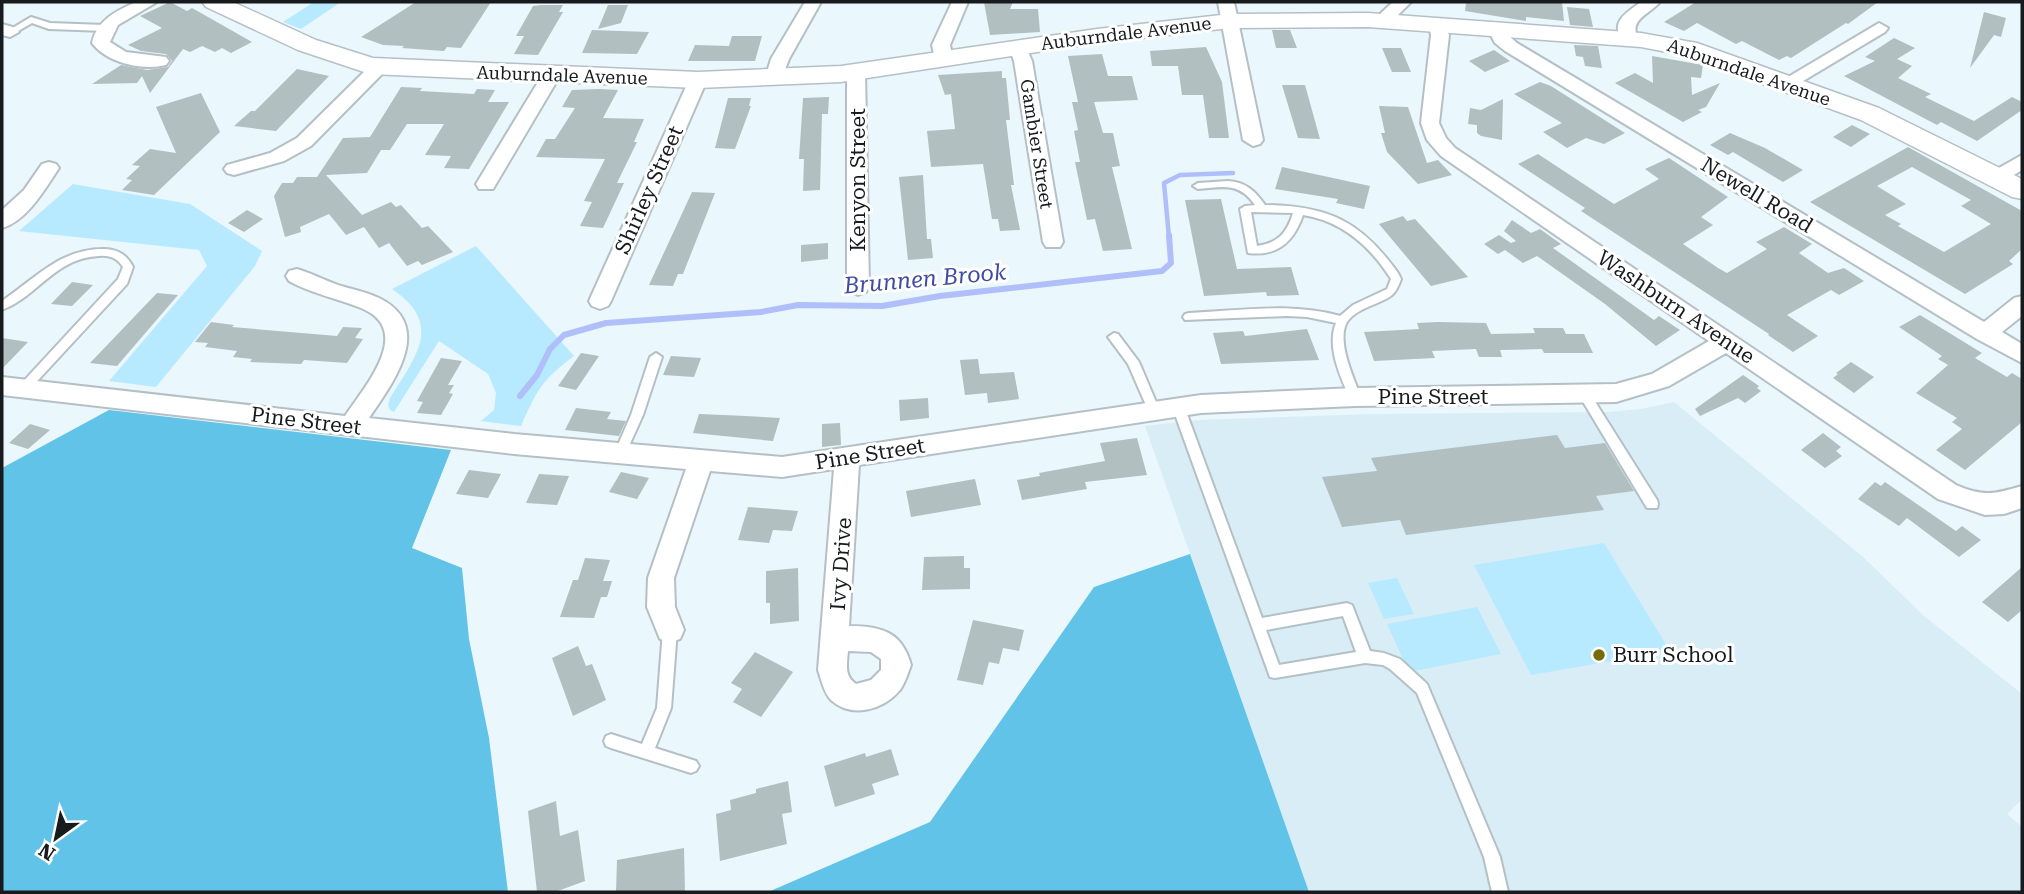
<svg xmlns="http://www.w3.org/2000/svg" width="2024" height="894" font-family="'Roboto Serif',serif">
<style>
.built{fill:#d8edf6}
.green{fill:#b7eaff}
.forest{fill:#61c3e7}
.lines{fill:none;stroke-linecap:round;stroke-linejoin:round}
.stream-far1{stroke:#b0bff9;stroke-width:4.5}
.stream{stroke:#b0bff9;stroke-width:6}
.building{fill:#b1bfc0;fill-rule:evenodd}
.lane-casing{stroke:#b4c0c5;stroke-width:4}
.street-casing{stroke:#b4c0c5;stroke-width:4}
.secondary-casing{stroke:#b4c0c5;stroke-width:3}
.lane{fill:#fff;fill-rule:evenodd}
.street{fill:#fff;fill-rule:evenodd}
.secondary{fill:#fff;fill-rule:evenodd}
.poi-dot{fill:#746c07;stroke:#fff;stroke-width:2.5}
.labels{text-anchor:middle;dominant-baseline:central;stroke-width:6;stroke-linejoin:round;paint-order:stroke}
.far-street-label{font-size:18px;fill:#171b1d;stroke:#fff}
.street-label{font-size:21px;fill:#171b1d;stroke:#fff}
.poi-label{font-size:21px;fill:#171b1d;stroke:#fff;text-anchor:start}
.water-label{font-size:23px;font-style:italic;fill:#3f4b9f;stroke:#fff}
</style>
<rect width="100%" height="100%" fill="#eaf7fc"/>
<path class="built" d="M1674,402L1862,556L1924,616L2022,694V799L2007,814L2022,827V892H1309L1145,426L1198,420L1372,414L1608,412L1641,409Z"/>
<path class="green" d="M314,2H341L301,29L283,22Z
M73,184L190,204L262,251L255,266L156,387L109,381L207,266L199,250L19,231Z
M476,246L574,356C542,380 537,390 521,426L481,421L494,410L496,393L488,374L439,341L394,412L390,410L388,405L390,398C416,356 444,324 392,289Z
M1604,543L1670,651L1531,675L1474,565Z
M1397,578L1414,614L1384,619L1368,583Z
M1477,607L1501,654L1409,672L1387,624Z"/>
<path class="forest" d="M109,410L451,450L412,548L462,568L469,639L489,738L508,892H2V468Z
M1190,554L1309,892H768L930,822L1094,587Z"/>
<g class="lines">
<path class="stream-far1" d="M1169,237L1164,183L1180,175L1233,173"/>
<path class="stream" d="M520,396L537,375L550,349L564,335L606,323L761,312L798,305L882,306L940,296L1162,271L1171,263L1169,235"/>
</g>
<path class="building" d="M170,2L187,11L192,8L201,13L252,42L231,53L222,48L215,52L202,46L190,52L183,49L150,93L142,76L137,83L92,84L121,65L147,70L168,67L172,61L166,54L141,51L128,45L162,28L140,16Z
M416,2H491L461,48L447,47L444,51L402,48L404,46L383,45L361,37Z
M984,2H1013L1010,9H1038L1040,32L990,35Z
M1466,2H1562L1564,21L1526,17V21L1465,11Z
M1696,2H1878L1848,24L1846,23L1791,58L1787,56L1779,60L1742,41L1736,44L1697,23L1684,31L1664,22Z
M541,5H563L559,12H563L538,55L514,54L524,36H516L533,6Z
M608,5H628L621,23L598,29Z
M1567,7L1589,9L1593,27L1570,25Z
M1984,12L2006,18L2001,37L1994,35L1970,68Z
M592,30L649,32L637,54L582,53Z
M1272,30H1290L1297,48H1276Z
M732,36H762L755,61H688L695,45L729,46Z
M1894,38L1915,48L1897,59L1912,66L1898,78L1931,94L1925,97L1974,121L2012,97L2022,102V110L1977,141L1941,122L1937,125L1844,76L1875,61L1865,57Z
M1574,45L1598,46L1602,68L1585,66L1583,57L1576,56Z
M1206,47L1222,82L1229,138H1209L1203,95H1182L1178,66H1152L1150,51Z
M1382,48H1401L1411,72H1392Z
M1494,50L1510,61L1485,72L1469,61Z
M1102,54L1108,76H1132L1138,100L1094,102L1103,133H1113L1120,166L1112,167L1132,249L1103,251L1095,219L1087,220L1075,162H1080L1074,131L1078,130L1072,102H1078L1068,56Z
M1652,56L1703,65L1701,78L1691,77L1692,95L1720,83L1706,107L1698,110L1702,112L1683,122L1615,83L1635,73L1653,83Z
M297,69L329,76L276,131L234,126L251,111H255Z
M1002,71V78H1006L1010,120H1006L1014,185H1011L1020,230L1000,231L998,219H992L983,164L931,167L927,131L955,129L951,94L945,95L938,75Z
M1540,82L1551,86L1625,133L1604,144L1586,138L1567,148L1543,132L1562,123L1514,94Z
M1282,85H1305L1320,139L1298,138Z
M401,87L422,88L420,91L474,94L477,89L495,90L488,102H509L469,169L444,168L451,156L425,155L444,124H407L390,150H381L367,173L326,175L362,215L391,202L396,207L401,205L422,228L428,226L453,252L422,265L418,261L407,266L389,243L379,248L364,227L346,235L329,214L300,227L301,232L285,237L274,196L282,183H293L297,177H317L343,138L370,137Z
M599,89L618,90L603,118L644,119L634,142H637L617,183H624L603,228L580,226L592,202L584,201L605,159L536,157L546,139H555L575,108L562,107L572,90Z
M201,93L220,132L154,195L122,190L132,180L126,179L140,166L132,165L150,149L176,153L156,107Z
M829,97L828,114H822L820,190L803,191L804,159H799L803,98Z
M728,98H751L749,106H751L735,149L715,148Z
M1503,99L1502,140L1481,136L1477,133V125L1468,124L1470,108L1481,110Z
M1379,106L1408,107L1427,163L1438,160L1452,175L1418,184L1387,152L1381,133H1385Z
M1852,125L1870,134L1851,147L1833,137Z
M1730,133L1765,148L1803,170L1783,182L1733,152L1728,155L1710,145Z
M1908,147L2022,211V249L2009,261L2013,264L1965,294L1810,202ZM1912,167L1971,200L1961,206L1991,224L1944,252L1898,226L1901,224L1885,215L1906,204L1877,186Z
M1538,154L1614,204L1659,179L1645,169L1669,158L1728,197L1701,217L1713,225L1683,244L1718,268L1727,273L1767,249L1756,242L1784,227L1812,244L1799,253L1828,273L1844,268L1864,281L1839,295L1831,290L1787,315L1818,336L1793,352L1768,335L1769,334L1581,211L1585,208L1518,164Z
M1282,167L1370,186L1364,209L1336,203L1338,199L1275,189Z
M923,175L927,239H931L933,258L908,260L899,177Z
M692,192L715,193L683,274H678L673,286L649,285Z
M1221,199L1237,269L1291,267L1299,295L1267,296L1266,292L1204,296L1185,200Z
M247,210L263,219L244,232L228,223Z
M1403,216L1407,221L1415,219L1468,277L1431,286L1379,224Z
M1512,220L1531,233L1540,229L1561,244L1553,248L1654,320L1659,316L1680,330L1656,346L1605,304L1537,256L1523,263L1505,250L1498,254L1484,244L1499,235L1511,243L1516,241L1504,231Z
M828,243V259L801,262V245Z
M72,282L93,285L72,306L51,304Z
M157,293L178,295L117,366L90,363Z
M1920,315L1982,353L1975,358L2007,377L2012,373L2022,379V422L1965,470L1936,450L1962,429L1952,422L1957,418L1916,393L1948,365L1938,359L1942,356L1899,327Z
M211,322L234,325L232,327L337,336L343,327L362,328L355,338L363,339L347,363L304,360L301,364L250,362L252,359L233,357L237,351L205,347L208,343L195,342Z
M1438,322L1486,323L1491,334L1535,333L1533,328H1563L1566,334H1584L1593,353H1544L1542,349L1500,350L1502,357H1479L1476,349L1432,351L1435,358L1374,361L1364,332L1419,329L1417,323Z
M1307,329L1319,360L1221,364L1213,333L1243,331L1245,336Z
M2,338L28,342L2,369Z
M581,353L599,356L576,390L558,386Z
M671,356L701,358L694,377L663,375Z
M441,358L462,361L448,385H454L449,393L453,394L441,415L417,413L423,402L417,401Z
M978,359L980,374L1014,372L1019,399L988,403L987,393L965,395L960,360Z
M1851,362L1874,377L1854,393L1833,378L1838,374L1836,373Z
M1743,375L1759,386L1757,388L1761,391L1745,403L1738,398L1700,416L1695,409Z
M928,398L929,418L900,421L899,400Z
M576,408L611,412L607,419L626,421L619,436L565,430Z
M699,414L746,416L780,418L773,441L693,433Z
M840,423L841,445L822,447V424Z
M30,424L50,430L28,449L9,443Z
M1823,433L1841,447L1836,451L1842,456L1825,468L1801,450Z
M1557,435L1565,448L1605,443L1634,491L1596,496L1604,510L1406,535L1400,520L1342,527L1322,477L1377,471L1371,458Z
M1137,438L1147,475L1085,482L1087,489L1022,500L1017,480L1040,476L1039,473L1105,461L1100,443Z
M469,470L501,474L488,498L456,494Z
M621,472L649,478L637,499L609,492Z
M539,474L569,476L557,505L526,503Z
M975,479L981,505L911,517L906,491Z
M1875,482L1881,486L1885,482L1956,531L1962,526L1981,540L1959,557L1907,518L1899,526L1858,499Z
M748,507L798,511L792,531L773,530L769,543L738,540Z
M964,556V568H970V589L922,590L924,557Z
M585,558L610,560L603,581H612L607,597H601L594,618L560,617L573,580H578Z
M2022,567V610L2008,622L1982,602Z
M798,568L799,621L770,624V603H766V571Z
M973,620L1024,630L1019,651L1003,648L999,664L989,662L983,685L957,680Z
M578,646L586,666L592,664L606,700L573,716L552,658Z
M755,652L793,672L761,717L733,702L742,689L731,683Z
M891,749L899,775L872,784L875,794L835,807L824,766L865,753L866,757Z
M788,781L792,812L782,814L787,844L720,861L716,814L731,810L730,800L756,793V789Z
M556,801L560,836L578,830L585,881L555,892H537L528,811Z
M684,848L685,892H616L617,860Z"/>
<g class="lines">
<g class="lane-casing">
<path id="lane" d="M31,17L50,23L105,25L109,28L105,31L49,29L32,23L13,34L6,32Z
M1228,181C1246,182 1255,191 1265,205C1328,206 1361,221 1398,273L1401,279C1395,296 1391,297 1375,304C1365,308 1353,313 1347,322C1336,341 1354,379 1361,397L1359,400H1351C1341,379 1326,346 1336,323L1307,317L1287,316L1185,320L1183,317L1185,314L1189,313C1239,311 1291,302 1340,316L1353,305L1387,289L1391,279C1370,246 1342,221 1303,215C1294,241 1278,257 1248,253L1240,209L1245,206L1255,205C1239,182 1223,187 1198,189L1193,186L1198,183ZM1251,212L1293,213C1287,233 1278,243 1257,246Z
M105,249C119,250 127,255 133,267L127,284L28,391H20L18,388L20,385L118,279L123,267C117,258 110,255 99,256C55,258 38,296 2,310V301C36,278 61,248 105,249Z
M1114,333L1118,334L1139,362L1159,409L1157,412H1149L1128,364L1108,337Z
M656,353L662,357L643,415L624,457H616L614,454L631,415L650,357Z
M1585,391L1589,392L1657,500L1658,504L1657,508H1647L1579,395Z
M1178,401L1184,406L1262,618L1347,603L1352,605L1370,651L1384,653L1400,659L1427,684L1500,857L1508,892H1492L1484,857L1417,693L1390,669L1383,665L1365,663L1275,678L1270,677L1172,406ZM1343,616L1356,652L1279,665L1266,630Z
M670,624L675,626L677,630L671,708L655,748L696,761L699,766L696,771L691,773L611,748L606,746L604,741L606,736L611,734L642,744L657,708L663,630L665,626Z"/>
</g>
<g class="street-casing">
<path id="street" d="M136,2H157L118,25L110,42L126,52L166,57L169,61L166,65C143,71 107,63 92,43C97,20 116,11 136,2Z
M805,2H821L789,59L780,83H768L765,79L771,59Z
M952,2H968L950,45L953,59L944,64L935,59L932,45Z
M1218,2H1234L1263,140L1260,144L1253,146L1243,140Z
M1393,2H1411L1398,15L1395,26H1383L1381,13Z
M1641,2H1660C1649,15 1630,18 1637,38L1634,42H1622C1610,21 1626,13 1641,2Z
M1438,21L1444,22L1449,35L1439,123L1446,138L1455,148L1956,485C1984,497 1995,494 2022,486V508L2004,514L1985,515L1938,499L1726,353L1669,386L1616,402L1355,406L1201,413L859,465L849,626C882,626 902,632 911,665C908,673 905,683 900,690C883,710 852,719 831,700C824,693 821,679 818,670L834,469L782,477L710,471L674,578L675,607L684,630L680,639L670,642L660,639L647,607L648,578L686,469L514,454L2,395V377L345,416C365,386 415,330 361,308C337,298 312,294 289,281L286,276L289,271L297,269C311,273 324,280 338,285C351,289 366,292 379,298C436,326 393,383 369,418L514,434L782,457L1201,395L1355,388L1616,384L1652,374L1709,341L1441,156L1427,140L1421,123L1431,35L1429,26ZM848,651L871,652L881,659V670L871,680L856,684C844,676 847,664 848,651Z
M1879,23L1888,28L1885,32L1793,87H1781L1778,83Z
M2,24L16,28L19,32L10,37L2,35Z
M1497,25L1503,26L1509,36L1517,43L1984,322L2014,298L2022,296V316L2002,332L2022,344V363L1977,339L1505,51L1495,43L1488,30Z
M1018,42L1024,43L1032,61L1063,242L1060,247H1046L1043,242L1014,61L1009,47Z
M379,62L385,63L388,67L385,71L311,146L284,161L234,175L227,173L224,169L227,165L270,153L297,138L373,63Z
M856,67L865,72L869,287L866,292L858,295L850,292L847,287V72Z
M552,69L561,74L496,184L493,189H479L476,184L543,74Z
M698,75L707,80L611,301L608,306L600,309L592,306L589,301L689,80Z
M2022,155V170L2004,181H1990L1987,177L1990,173Z
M49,162L56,164L59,168C45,189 27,221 2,228V210L24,190L42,164Z"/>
</g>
<g class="secondary-casing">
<path id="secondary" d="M202,2H233L316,40L373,58L698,72L841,66L1097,29L1230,14L1368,13L1641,33L1697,43L1879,108L2022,179V199L2012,197L1861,120L1683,55L1641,47L1368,27L1230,28L1097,43L841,82L698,88L370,74L298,50L206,7Z"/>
</g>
<use href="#lane" class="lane"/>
<use href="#street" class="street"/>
<use href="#secondary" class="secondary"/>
</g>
<circle class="poi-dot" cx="1599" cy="655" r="7"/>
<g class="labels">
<g class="far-street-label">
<text transform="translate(1126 33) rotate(-7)">Auburndale Avenue</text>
<text transform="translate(1749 72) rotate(19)">Auburndale Avenue</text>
<text transform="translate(562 75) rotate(2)">Auburndale Avenue</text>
<text transform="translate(1037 144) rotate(81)">Gambier Street</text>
</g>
<g class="street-label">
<text transform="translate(858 180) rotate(-90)">Kenyon Street</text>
<text transform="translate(649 190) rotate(-66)">Shirley Street</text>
<text transform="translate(1757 195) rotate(31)">Newell Road</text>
<text transform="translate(1676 307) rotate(34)">Washburn Avenue</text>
<text x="1433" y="397">Pine Street</text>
<text transform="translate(306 421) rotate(7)">Pine Street</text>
<text transform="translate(870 454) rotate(-9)">Pine Street</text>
<text transform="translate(841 564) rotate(-86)">Ivy Drive</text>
</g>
<g class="poi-label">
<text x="1613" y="655">Burr School</text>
</g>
<g class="water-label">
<text transform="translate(925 279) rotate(-5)">Brunnen Brook</text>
</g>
</g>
<rect width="2024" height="894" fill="none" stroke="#171b1d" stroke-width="7"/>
<g transform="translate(56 838) rotate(213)" stroke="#ffffff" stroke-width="5" paint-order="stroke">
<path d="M0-5L12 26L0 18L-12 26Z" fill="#171b1d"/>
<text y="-10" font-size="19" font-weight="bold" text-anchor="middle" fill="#171b1d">N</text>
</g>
</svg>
